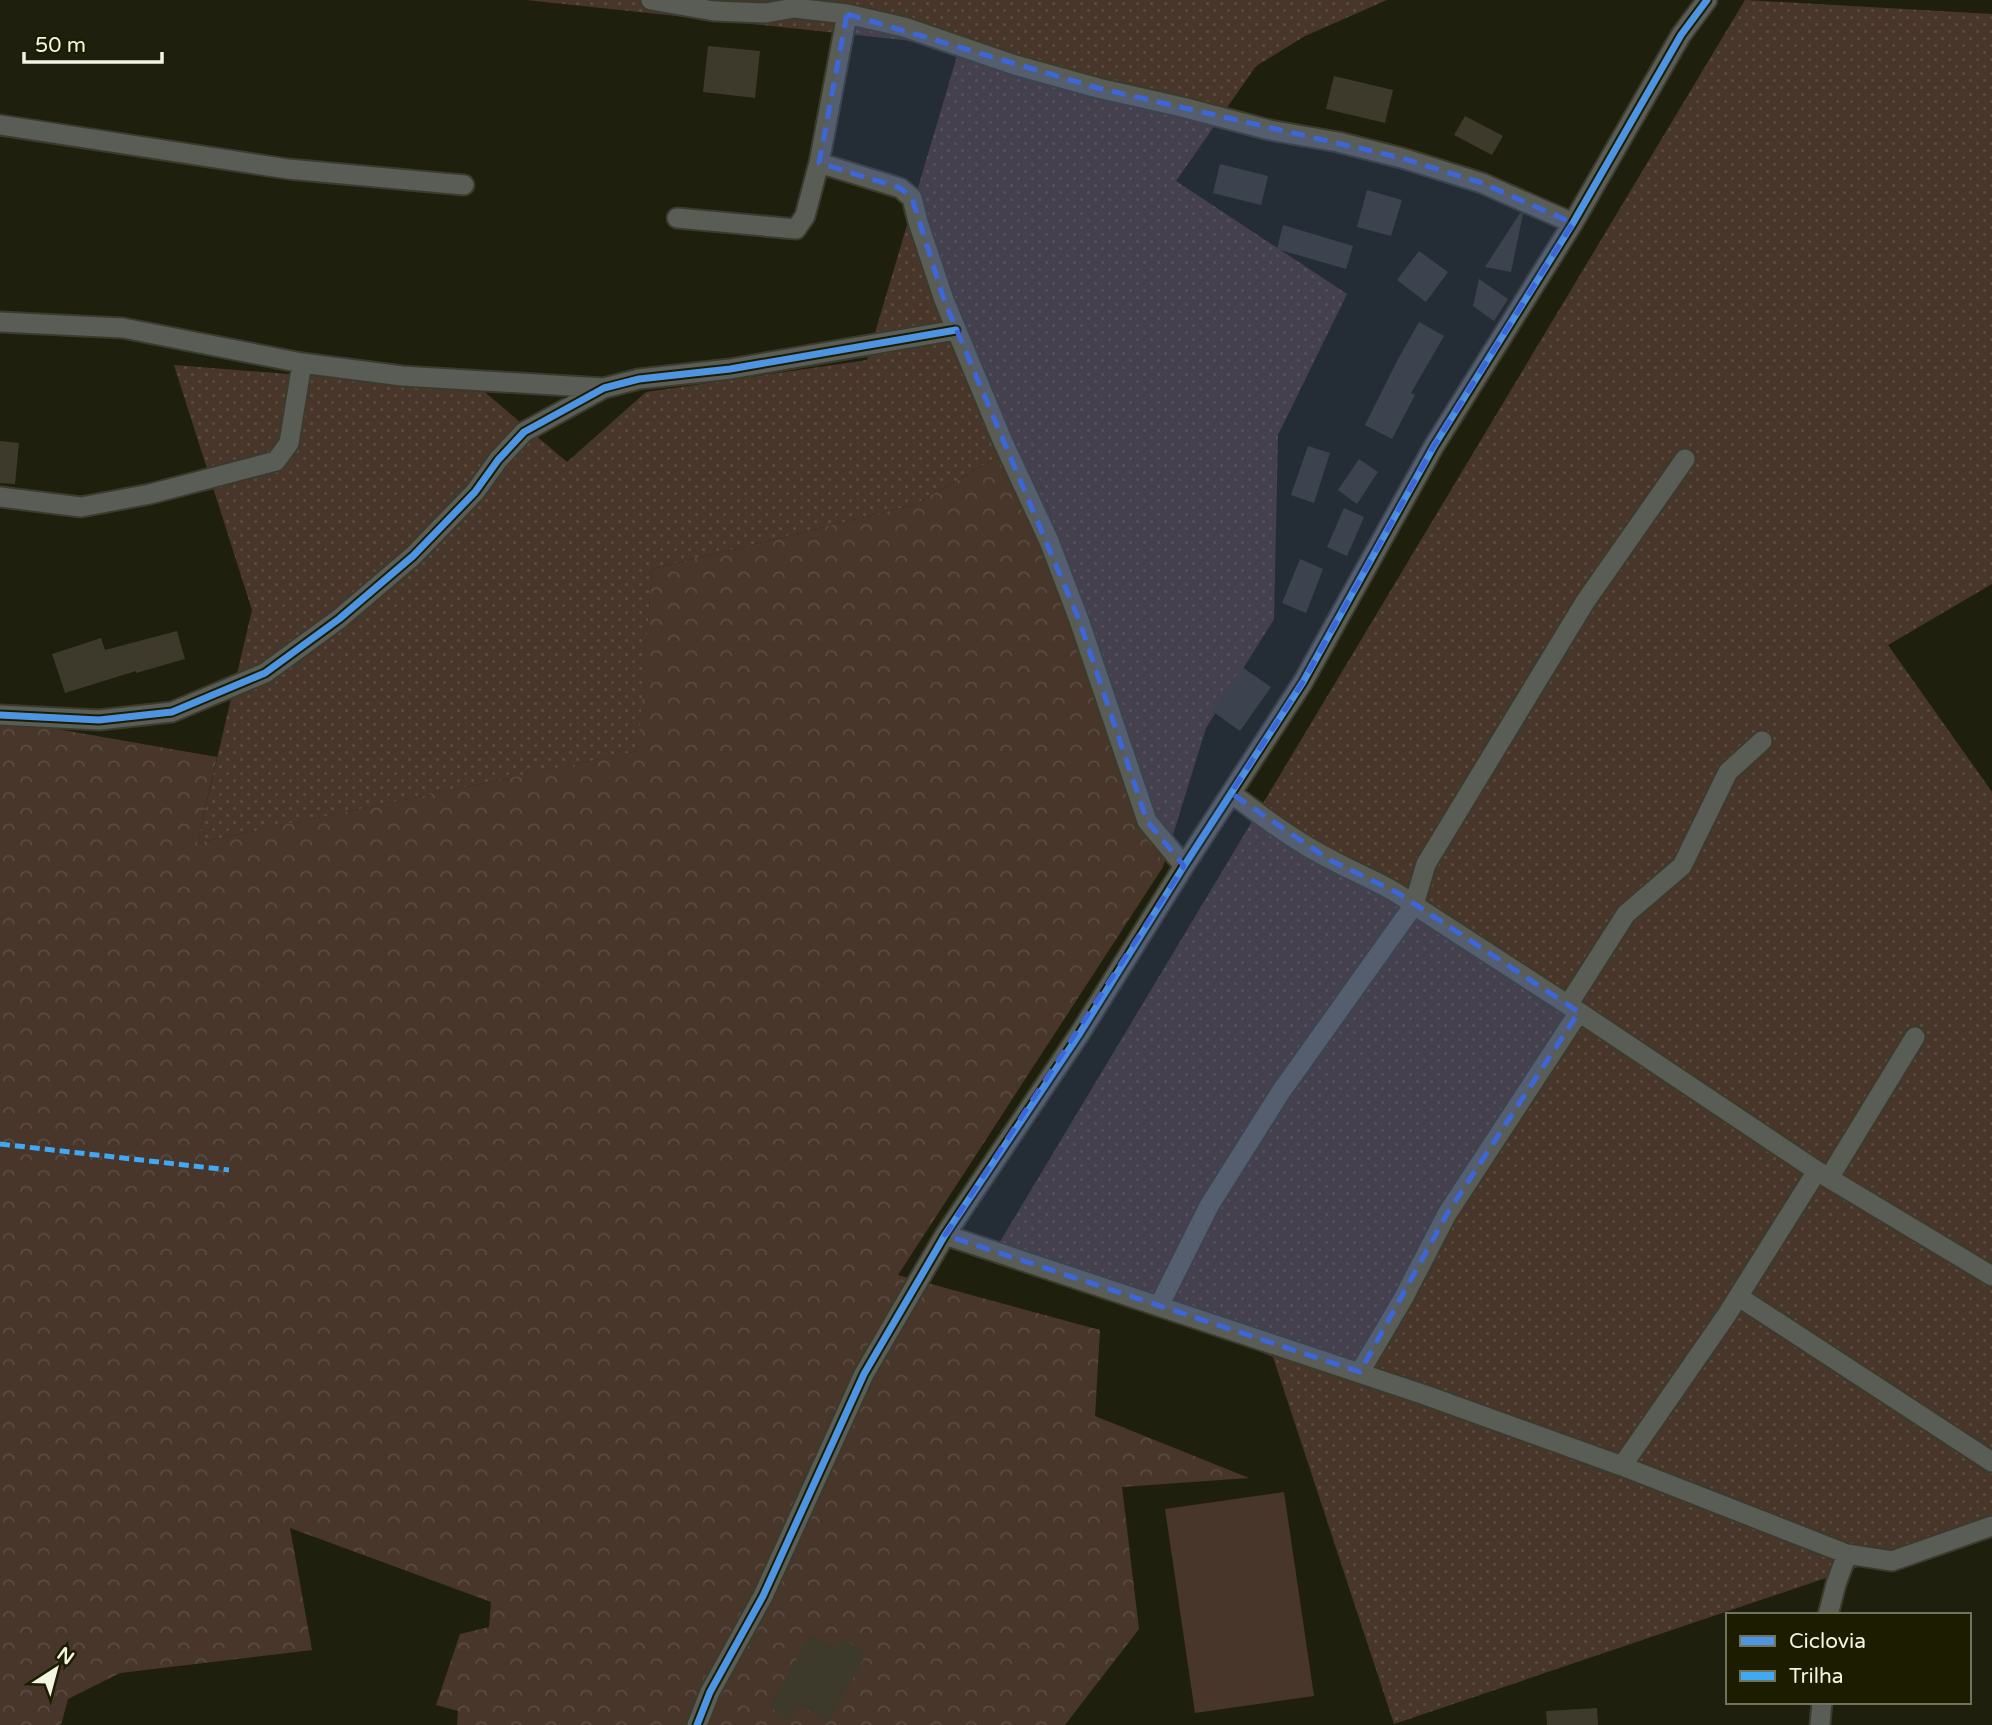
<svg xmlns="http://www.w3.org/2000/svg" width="1992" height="1725" font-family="'Varela Round',sans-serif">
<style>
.grass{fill:url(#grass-dots)}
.forest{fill:url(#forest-crowns)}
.green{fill:#48362b}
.building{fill:#3d3a2c}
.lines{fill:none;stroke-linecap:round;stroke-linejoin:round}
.minor-casing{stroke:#3b3b2d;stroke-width:23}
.minor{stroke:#5a5c56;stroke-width:19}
.quiet{stroke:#3fa9f5;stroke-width:5;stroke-dasharray:10 5;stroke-linecap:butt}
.cycleway-casing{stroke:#1c1d00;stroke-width:11}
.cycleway{stroke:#4d94e3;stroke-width:7}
.marked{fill:#3d67d9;fill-opacity:0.2;stroke:#3d67d9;stroke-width:5;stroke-dasharray:14 9;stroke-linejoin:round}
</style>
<defs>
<pattern id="grass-dots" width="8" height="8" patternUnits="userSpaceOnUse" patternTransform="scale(1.75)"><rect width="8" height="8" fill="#48362b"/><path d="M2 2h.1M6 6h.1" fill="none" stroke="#5a4a3f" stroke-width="1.8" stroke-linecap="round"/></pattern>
<pattern id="forest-crowns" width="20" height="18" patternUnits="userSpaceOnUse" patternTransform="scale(1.75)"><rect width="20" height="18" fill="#48362b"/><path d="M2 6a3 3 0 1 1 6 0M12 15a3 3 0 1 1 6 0" fill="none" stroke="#5a4a3f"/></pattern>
</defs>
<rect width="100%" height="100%" fill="#1f1f0e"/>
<path class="grass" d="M526,0H1387L1305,36L1256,66L1176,181L1347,294L1278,435L1274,619L1206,728L1163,867L1038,476L996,458L914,505L652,569L639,751L197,843L252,610L174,365L481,389L567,462L646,392L867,360L960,46Z
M1745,0L1992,14V584L1888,645L1992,792V1522L1394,1724L1273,1357L998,1245Z"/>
<path class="forest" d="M996,458L1038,476L1163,867L898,1275L1100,1330L1095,1416L1249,1478L1122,1487L1139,1629L1065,1725H457L458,1711L436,1705L460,1634L489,1627L491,1602L290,1528L312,1650L120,1673L68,1699L61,1725H0V719L217,757L197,843L638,751L652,569L914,505Z"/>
<path class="green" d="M1284,1492L1314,1696L1195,1713L1165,1509Z"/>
<path class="building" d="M708,46L760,51L755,98L703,92Z
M1334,76L1393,90L1385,123L1326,109Z
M1465,116L1503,136L1492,155L1454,135Z
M1220,164L1268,176L1261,205L1213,193Z
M1367,190L1402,200L1391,236L1357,227Z
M1520,213L1523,214L1511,272L1485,267Z
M1283,225L1353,246L1346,269L1277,249Z
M1419,251L1448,272L1426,302L1397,280Z
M1479,279L1508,299L1494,321L1473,306Z
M1419,322L1444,336L1411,393L1415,395L1392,439L1365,425L1398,359Z
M0,441L19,443L15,484L0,483Z
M1308,446L1330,453L1314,503L1291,495Z
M1359,459L1378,472L1357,504L1338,490Z
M1344,508L1364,517L1347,556L1327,547Z
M1300,559L1323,569L1306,613L1282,603Z
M177,631L185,659L136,673V671L65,693L52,654L101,638L105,650Z
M1242,667L1271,687L1240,731L1212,711Z
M811,1634L836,1650L843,1639L867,1653L828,1722L799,1705L789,1721L769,1706Z
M1597,1708L1598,1725H1547L1546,1711Z"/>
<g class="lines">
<g class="minor-casing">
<path id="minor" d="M651,0L714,11L766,13L794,8L847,14L904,27L1015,65L1098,88L1182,107L1270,130L1338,142L1402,158L1482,183L1573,223
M847,14L819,163L900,188L912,198L918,222L944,300L1003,442L1049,541L1079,620L1147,821L1184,866
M0,125L288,169L464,185
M677,218L796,229L805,216L819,163
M0,322L123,328L302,363L402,376L603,388
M0,497L81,507L150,494L276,461L289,443L302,363
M0,715L99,720L172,712L265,673L339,619L413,556L475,492L498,460L524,432L604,388L639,379L730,369L956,330
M1231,793C1263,817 1296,842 1332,860C1359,875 1389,885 1414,905L1579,1012L1817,1171L1726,1316L1622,1466
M1568,1005L1626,914L1682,866L1728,772L1762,741
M1817,1171L1992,1276
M1829,1178L1915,1037
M945,1235L1425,1395L1622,1466L1847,1554
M1739,1297L1992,1462
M1159,1306L1209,1206L1280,1093L1414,905L1426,864L1585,602L1685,459
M1360,1372L1403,1299L1447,1214L1579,1012
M1828,1615L1836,1584L1847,1554L1892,1561L1992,1526
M697,1725L710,1692L763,1596L864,1374L945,1235L1080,1033L1184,866L1303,682L1434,446L1573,223L1681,35L1707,0
M1820,1725L1822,1702"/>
</g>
<use href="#minor" class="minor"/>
<path class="quiet" d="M0,1144L229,1170"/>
<g class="cycleway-casing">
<path id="cycleway" d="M0,715L99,720L172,712L265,673L339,619L413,556L475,492L498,460L524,432L604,388L639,379L730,369L956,330
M697,1725L710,1692L763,1596L864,1374L945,1235L1080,1033L1184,866L1303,682L1434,446L1573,223L1681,35L1707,0"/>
</g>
<use href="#cycleway" class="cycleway"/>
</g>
<path class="marked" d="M847,14L1098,88L1402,158L1482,183L1573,223L1434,446L1303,682L1231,793L1330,860L1398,893L1579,1012L1447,1214L1360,1372L945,1235L1184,866L1147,821L1079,620L944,300L912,198L900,188L819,163Z"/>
<rect x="1726" y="1613" width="245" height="91" fill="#1c1d00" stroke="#72735a" stroke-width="2"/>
<rect x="1740" y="1636" width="35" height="10" fill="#4d94e3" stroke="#72735a" stroke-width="2"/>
<text x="1789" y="1648" font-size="21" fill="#f3f4e1">Ciclovia</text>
<rect x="1740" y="1671" width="35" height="10" fill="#3fa9f5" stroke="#72735a" stroke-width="2"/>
<text x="1789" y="1683" font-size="21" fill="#f3f4e1">Trilha</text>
<g transform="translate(56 1669) rotate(36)" stroke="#1c1d00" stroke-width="5" paint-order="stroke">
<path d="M0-5L12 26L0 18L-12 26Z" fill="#f3f4e1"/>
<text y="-10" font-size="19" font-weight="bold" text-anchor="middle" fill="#f3f4e1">N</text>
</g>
<path d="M24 52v10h138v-10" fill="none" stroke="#f3f4e1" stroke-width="3.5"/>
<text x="35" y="52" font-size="21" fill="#f3f4e1" stroke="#1c1d00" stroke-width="5" paint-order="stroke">50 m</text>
</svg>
